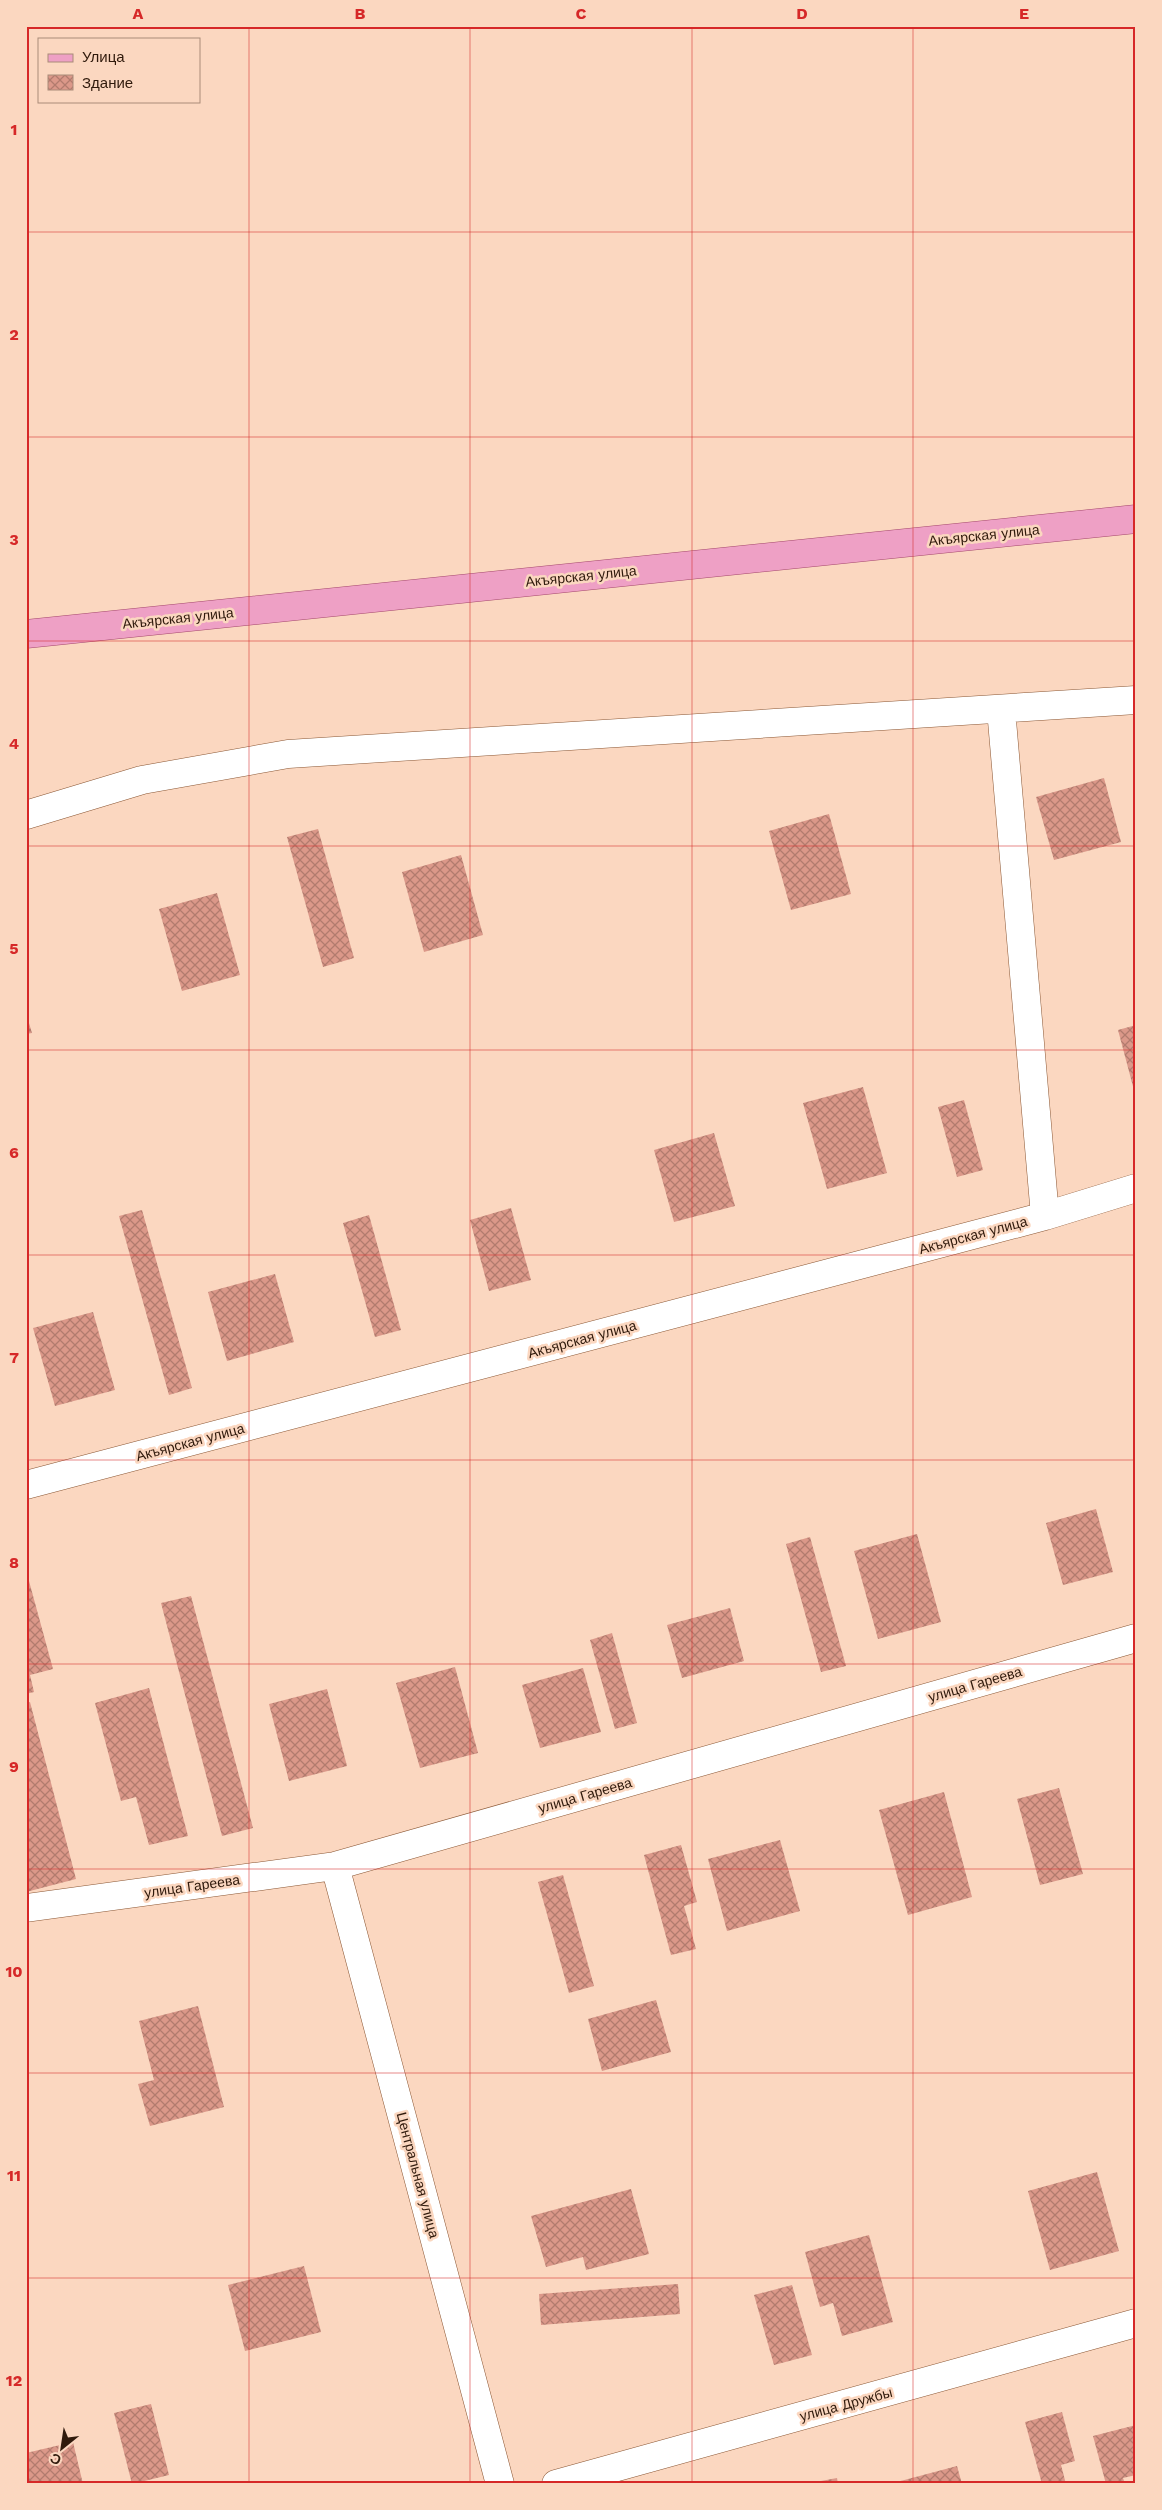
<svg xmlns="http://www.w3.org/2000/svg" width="1162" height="2510" font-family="'Work Sans',sans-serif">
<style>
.building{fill:url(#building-cross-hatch)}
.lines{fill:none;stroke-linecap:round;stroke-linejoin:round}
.minor-casing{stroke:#8b5734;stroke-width:29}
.major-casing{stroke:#a4486b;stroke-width:29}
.minor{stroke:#fff;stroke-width:28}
.major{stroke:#eea0c5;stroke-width:28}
.grid{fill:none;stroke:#d62828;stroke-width:1;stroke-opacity:0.55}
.labels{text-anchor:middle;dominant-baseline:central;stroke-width:5;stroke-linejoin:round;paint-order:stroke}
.street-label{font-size:14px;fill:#301a0c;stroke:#fbd7c0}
.neatline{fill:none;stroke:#d62828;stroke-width:2}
.grid-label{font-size:16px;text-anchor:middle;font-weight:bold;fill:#d62828}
</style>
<defs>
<pattern id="building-cross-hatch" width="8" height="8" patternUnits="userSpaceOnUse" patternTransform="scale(1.25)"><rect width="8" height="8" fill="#db9889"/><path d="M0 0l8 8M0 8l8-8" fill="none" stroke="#b27b6e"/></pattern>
</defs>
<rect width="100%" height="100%" fill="#fbd7c0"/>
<path class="building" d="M1104,778L1121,842L1054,860L1036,797Z
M829,814L851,894L791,910L769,831Z
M318,829L354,958L323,967L287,837Z
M461,855L483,935L424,952L402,872Z
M217,893L240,975L182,991L159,909Z
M26,1013L32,1033L26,1034Z
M1136,1025V1094H1135L1118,1030Z
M863,1087L887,1173L827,1189L803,1103Z
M964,1100L983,1170L957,1177L938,1107Z
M714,1133L735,1206L674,1222L654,1150Z
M511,1208L531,1280L489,1291L470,1220Z
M142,1210L192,1388L169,1395L119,1216Z
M369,1215L401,1330L375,1337L343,1223Z
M275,1274L294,1342L227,1361L208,1292Z
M93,1312L115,1390L55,1406L33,1328Z
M1096,1509L1113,1572L1063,1585L1046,1523Z
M917,1534L941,1622L878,1639L854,1551Z
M810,1537L846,1666L821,1672L786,1544Z
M26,1570L53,1669L30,1675L34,1692L26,1694Z
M191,1596L253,1828L222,1836L161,1603Z
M730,1608L744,1661L682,1678L667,1625Z
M612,1633L637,1723L615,1729L590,1640Z
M455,1667L478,1753L420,1768L396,1683Z
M583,1668L601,1732L540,1748L522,1685Z
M149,1688L188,1836L149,1845L136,1797L121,1801L95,1703Z
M327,1689L347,1766L289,1781L269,1704Z
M30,1702L76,1879L26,1892V1703Z
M1059,1788L1083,1874L1040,1885L1017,1799Z
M944,1792L972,1897L908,1915L879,1810Z
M780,1840L800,1911L727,1931L708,1859Z
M681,1845L697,1902L684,1906L696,1949L671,1955L644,1855Z
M563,1875L594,1986L569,1993L538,1882Z
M656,2000L671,2052L602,2071L588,2019Z
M198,2006L224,2107L150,2126L138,2084L154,2080L139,2021Z
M1097,2172L1119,2251L1050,2270L1028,2191Z
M631,2189L649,2254L586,2270L583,2257L546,2267L531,2216Z
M869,2235L893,2322L842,2336L833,2303L820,2307L805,2252Z
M304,2266L321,2332L245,2351L228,2285Z
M678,2284L680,2314L541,2325L539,2294Z
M792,2285L812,2355L774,2365L754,2295Z
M151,2404L169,2475L132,2484L114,2413Z
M1062,2412L1075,2461L1061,2465L1066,2484H1042L1025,2422Z
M1136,2425V2475L1123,2478L1125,2484H1106L1093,2436Z
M73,2442L83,2484H26V2453Z
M957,2466L962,2484H893V2483Z
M837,2478L838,2484H822L821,2481Z"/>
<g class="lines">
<g class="minor-casing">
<path id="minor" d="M1001,709L1045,1216
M26,815L142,780L288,754L1136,700
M26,1485L1045,1216L1136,1188
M335,1866L500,2484
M26,1908L335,1866L1136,1638
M556,2484L1136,2323"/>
</g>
<g class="major-casing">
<path id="major" d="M26,634L1136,519"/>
</g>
<use href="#minor" class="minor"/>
<use href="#major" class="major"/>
</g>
<path class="grid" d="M249,26V2484M470,26V2484M692,26V2484M913,26V2484M26,232H1136M26,437H1136M26,641H1136M26,846H1136M26,1050H1136M26,1255H1136M26,1460H1136M26,1664H1136M26,1869H1136M26,2073H1136M26,2278H1136"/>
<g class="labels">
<g class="street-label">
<text transform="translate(984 535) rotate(-6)">Акъярская улица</text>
<text transform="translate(581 576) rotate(-6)">Акъярская улица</text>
<text transform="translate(178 618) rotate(-6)">Акъярская улица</text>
<text transform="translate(973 1235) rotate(-15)">Акъярская улица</text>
<text transform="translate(582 1339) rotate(-15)">Акъярская улица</text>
<text transform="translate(190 1442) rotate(-15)">Акъярская улица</text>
<text transform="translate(975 1684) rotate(-16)">улица Гареева</text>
<text transform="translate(585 1795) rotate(-16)">улица Гареева</text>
<text transform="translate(192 1886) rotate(-8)">улица Гареева</text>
<text transform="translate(418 2175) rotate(75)">Центральная улица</text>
<text transform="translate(846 2404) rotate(-15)">улица Дружбы</text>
</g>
</g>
<rect width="1162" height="2510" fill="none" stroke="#fbd7c0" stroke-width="55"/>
<rect x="38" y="38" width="162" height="65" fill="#fbd7c0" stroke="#aa8b78"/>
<rect x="48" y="54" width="25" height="8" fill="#eea0c5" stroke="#aa8b78"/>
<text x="82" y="62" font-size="15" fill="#301a0c">Улица</text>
<rect x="48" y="75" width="25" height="15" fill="url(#building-cross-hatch)" stroke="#aa8b78"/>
<text x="82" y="88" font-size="15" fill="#301a0c">Здание</text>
<g transform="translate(62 2448) rotate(210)" stroke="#fbd7c0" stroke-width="4" paint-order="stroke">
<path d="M0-4L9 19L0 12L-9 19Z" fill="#301a0c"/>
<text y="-8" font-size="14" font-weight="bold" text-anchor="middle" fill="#301a0c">С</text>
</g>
<rect x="28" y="28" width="1106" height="2454" class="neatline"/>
<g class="grid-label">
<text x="138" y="19">A</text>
<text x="360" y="19">B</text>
<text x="581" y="19">C</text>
<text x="802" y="19">D</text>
<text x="1024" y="19">E</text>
<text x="14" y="135">1</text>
<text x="14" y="340">2</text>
<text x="14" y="545">3</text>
<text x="14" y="749">4</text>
<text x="14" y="954">5</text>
<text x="14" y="1158">6</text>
<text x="14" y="1363">7</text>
<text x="14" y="1568">8</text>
<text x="14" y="1772">9</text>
<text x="14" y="1977">10</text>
<text x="14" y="2181">11</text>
<text x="14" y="2386">12</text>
</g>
</svg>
